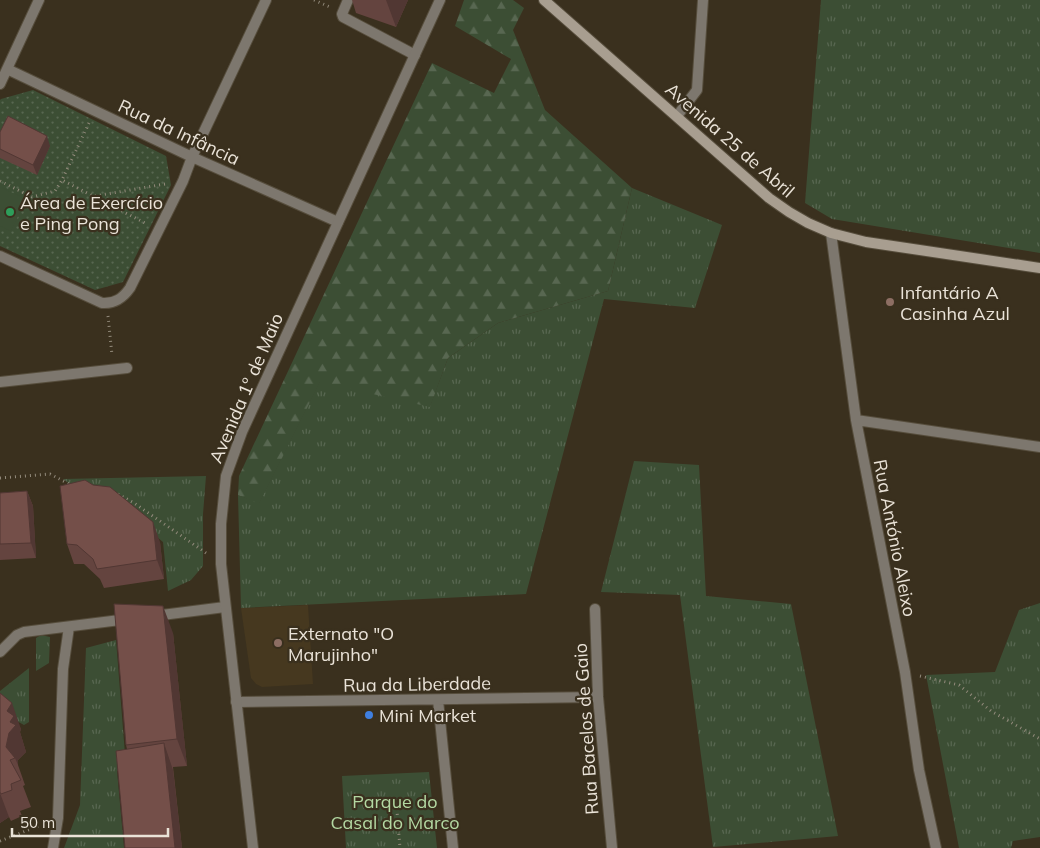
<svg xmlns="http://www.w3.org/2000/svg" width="1040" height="848" font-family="Mulish,sans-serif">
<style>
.built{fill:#46381f}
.grass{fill:url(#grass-tufts)}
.forest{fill:url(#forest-firs)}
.garden{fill:url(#garden-dots)}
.pitch{fill:#3c4e34}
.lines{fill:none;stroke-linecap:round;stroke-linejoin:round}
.minor-casing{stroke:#564d3c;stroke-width:12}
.tertiary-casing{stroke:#564d3c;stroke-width:12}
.secondary-casing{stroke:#564d3c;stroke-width:12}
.path{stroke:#938b7c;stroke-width:3;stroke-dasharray:1 4;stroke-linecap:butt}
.minor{stroke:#7d776e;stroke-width:10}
.tertiary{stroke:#7d776e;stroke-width:10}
.secondary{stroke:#a89e90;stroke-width:10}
.wall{fill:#64443f}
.shaded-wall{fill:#513733}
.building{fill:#744f49;stroke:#513733}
.leisure-dot{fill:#2e9e5b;stroke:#3a301e;stroke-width:2}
.education-dot{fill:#8d6e63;stroke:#3a301e;stroke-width:2}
.shop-dot{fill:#3f7fe0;stroke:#3a301e;stroke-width:2}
.labels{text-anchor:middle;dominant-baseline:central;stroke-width:4.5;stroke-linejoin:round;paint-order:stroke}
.street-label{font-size:18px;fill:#eae3d8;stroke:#3a301e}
.poi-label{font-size:18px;fill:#eae3d8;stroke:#3a301e;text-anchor:start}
.park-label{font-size:18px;fill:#b3d8a2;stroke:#3a301e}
</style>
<defs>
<pattern id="grass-tufts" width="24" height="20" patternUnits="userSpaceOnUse" patternTransform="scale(1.25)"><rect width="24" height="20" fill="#3c4e34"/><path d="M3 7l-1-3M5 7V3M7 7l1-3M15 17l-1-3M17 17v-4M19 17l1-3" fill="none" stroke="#586751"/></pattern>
<pattern id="forest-firs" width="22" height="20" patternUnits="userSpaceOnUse" patternTransform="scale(1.25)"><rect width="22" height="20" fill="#3c4e34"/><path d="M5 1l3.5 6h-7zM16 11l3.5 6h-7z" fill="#586751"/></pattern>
<pattern id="garden-dots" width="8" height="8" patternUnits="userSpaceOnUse" patternTransform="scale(1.25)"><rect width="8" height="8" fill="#3c4e34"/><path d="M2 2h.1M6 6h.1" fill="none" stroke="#586751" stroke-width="1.8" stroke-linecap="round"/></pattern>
</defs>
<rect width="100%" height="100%" fill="#3a301e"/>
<path class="built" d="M308,605L313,684L262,687L256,684L251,678L241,608Z"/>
<path class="grass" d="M821,0H1040V253L832,219L805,203Z
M632,188L722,225L695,308L604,299L526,594L241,608L238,495L259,503L320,381L430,406L448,358L498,323L608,291Z
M634,461L699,465L706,596L791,604L838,836L713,847L680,595L601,592Z
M206,476L203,514V566L191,580L168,591L163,542L114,501L86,496L63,479Z
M1040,603V837L1013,841L1011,848H959L926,675L995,672L1019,610Z
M41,635L50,637L49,663L36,671V638Z
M116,640L126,767L117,771L124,848H64L80,805L86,648Z
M29,668V722L24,725L4,714H0V691Z
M429,772L437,848H346L342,776Z"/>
<path class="forest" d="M464,0H513L524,8L513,30L545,110L632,188L608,291L498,323L448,358L430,407L320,382L259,504L238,495L239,476L432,63L494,93L511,59L455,26Z"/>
<path class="garden" d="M33,90L166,156L171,185L123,282L95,290L0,246V100L1,99Z"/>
<path class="pitch" d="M0,187L26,199L11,231L0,226Z"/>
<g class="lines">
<g class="minor-casing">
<path id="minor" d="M348,0L342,14L343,17L415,55
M7,69L192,157L338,222
M0,84L39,0
M677,116L697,90L703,0
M831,233L856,420L905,672L919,770L936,848
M0,256L102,303C115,304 123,298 130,288L183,181L192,157L266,0
M0,382L127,368
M856,420L1040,447
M595,609L598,697L612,848
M154,616L225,607
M0,652L17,635L24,632L128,619
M438,700L453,848
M236,702L598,697
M53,848L58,818L63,669L69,627"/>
</g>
<g class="tertiary-casing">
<path id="tertiary" d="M253,848L221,564V524L226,476L242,432L440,0"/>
</g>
<g class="secondary-casing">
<path id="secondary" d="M544,0L769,198L789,212L808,223L831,233L866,242L1040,268"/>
</g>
<path class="path" d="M314,0L330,7
M89,123L62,180L145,223
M0,181L32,197L55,191L62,180
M95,196L165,184
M108,316L112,355
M0,478L50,474L71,485
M118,494L134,503L206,553
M920,676L959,685L991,711L1040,739
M396,799L400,848
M0,841L41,825"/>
<use href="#minor" class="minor"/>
<use href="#tertiary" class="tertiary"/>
<use href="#secondary" class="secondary"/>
</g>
<path class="wall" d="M352,0H408L396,27L356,13Z
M0,132L50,146L37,175L0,158Z
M27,491L33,506L36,558L0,560V493Z
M160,542L164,579L104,588L100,579L84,564H74L67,544Z
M173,633L187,766L173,767L182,848H125L127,749L126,745Z
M0,693L21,729L20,732L26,752L18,760V765L25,785L23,786L31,807L20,811L22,816L11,821L9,817L0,823Z"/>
<path class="shaded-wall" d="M386,0H408L396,27Z
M47,136L50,146L37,175L33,165Z
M27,491L33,506L36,558L31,543Z
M153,522L160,542L164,579L157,560Z
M163,606L173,633L187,766L177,739Z
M12,703L21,729L20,732L26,752L18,760V765L15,758L6,747L9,733L7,711Z
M164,743L173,770L182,848H175Z
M0,793L9,817L0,823Z"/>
<path class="building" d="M8,116L47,136L33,165L0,149V132Z
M85,480L93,485L110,487L153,522L157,560L97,569L93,559L77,545L67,544L60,486Z
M27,491L31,543L0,544V493Z
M114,604L163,606L177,739L126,745Z
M0,693L12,703L7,711L14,716L10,722L16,725L9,733L6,747L15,758L10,760L21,780L11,784L12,790L1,794L0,792Z
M164,743L175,848H125L116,751Z"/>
<circle class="leisure-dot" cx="10" cy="212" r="5"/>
<g class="education-dot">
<circle cx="890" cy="302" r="5"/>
<circle cx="278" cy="643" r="5"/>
</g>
<circle class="shop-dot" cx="369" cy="715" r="5"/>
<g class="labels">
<g class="street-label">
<text transform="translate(179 132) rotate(25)">Rua da Infância</text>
<text transform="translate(730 140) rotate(41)">Avenida 25 de Abril</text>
<text transform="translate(246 388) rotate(-67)">Avenida 1º de Maio</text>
<text transform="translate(895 538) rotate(79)">Rua António Aleixo</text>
<text transform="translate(417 684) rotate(-1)">Rua da Liberdade</text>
<text transform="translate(586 729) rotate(-94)">Rua Bacelos de Gaio</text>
</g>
<g class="poi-label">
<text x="20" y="202">Área de Exercício<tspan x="20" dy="21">e Ping Pong</tspan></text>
<text x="900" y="292">Infantário A<tspan x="900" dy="21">Casinha Azul</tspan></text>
<text x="288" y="633">Externato "O<tspan x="288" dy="21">Marujinho"</tspan></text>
<text x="379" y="715">Mini Market</text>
</g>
<g class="park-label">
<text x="395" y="801">Parque do<tspan x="395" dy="21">Casal do Marco</tspan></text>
</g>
</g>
<path d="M12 828v8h156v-8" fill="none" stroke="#eae3d8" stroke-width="2.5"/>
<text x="20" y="828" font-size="15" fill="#eae3d8" stroke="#3a301e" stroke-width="4" paint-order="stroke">50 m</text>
</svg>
